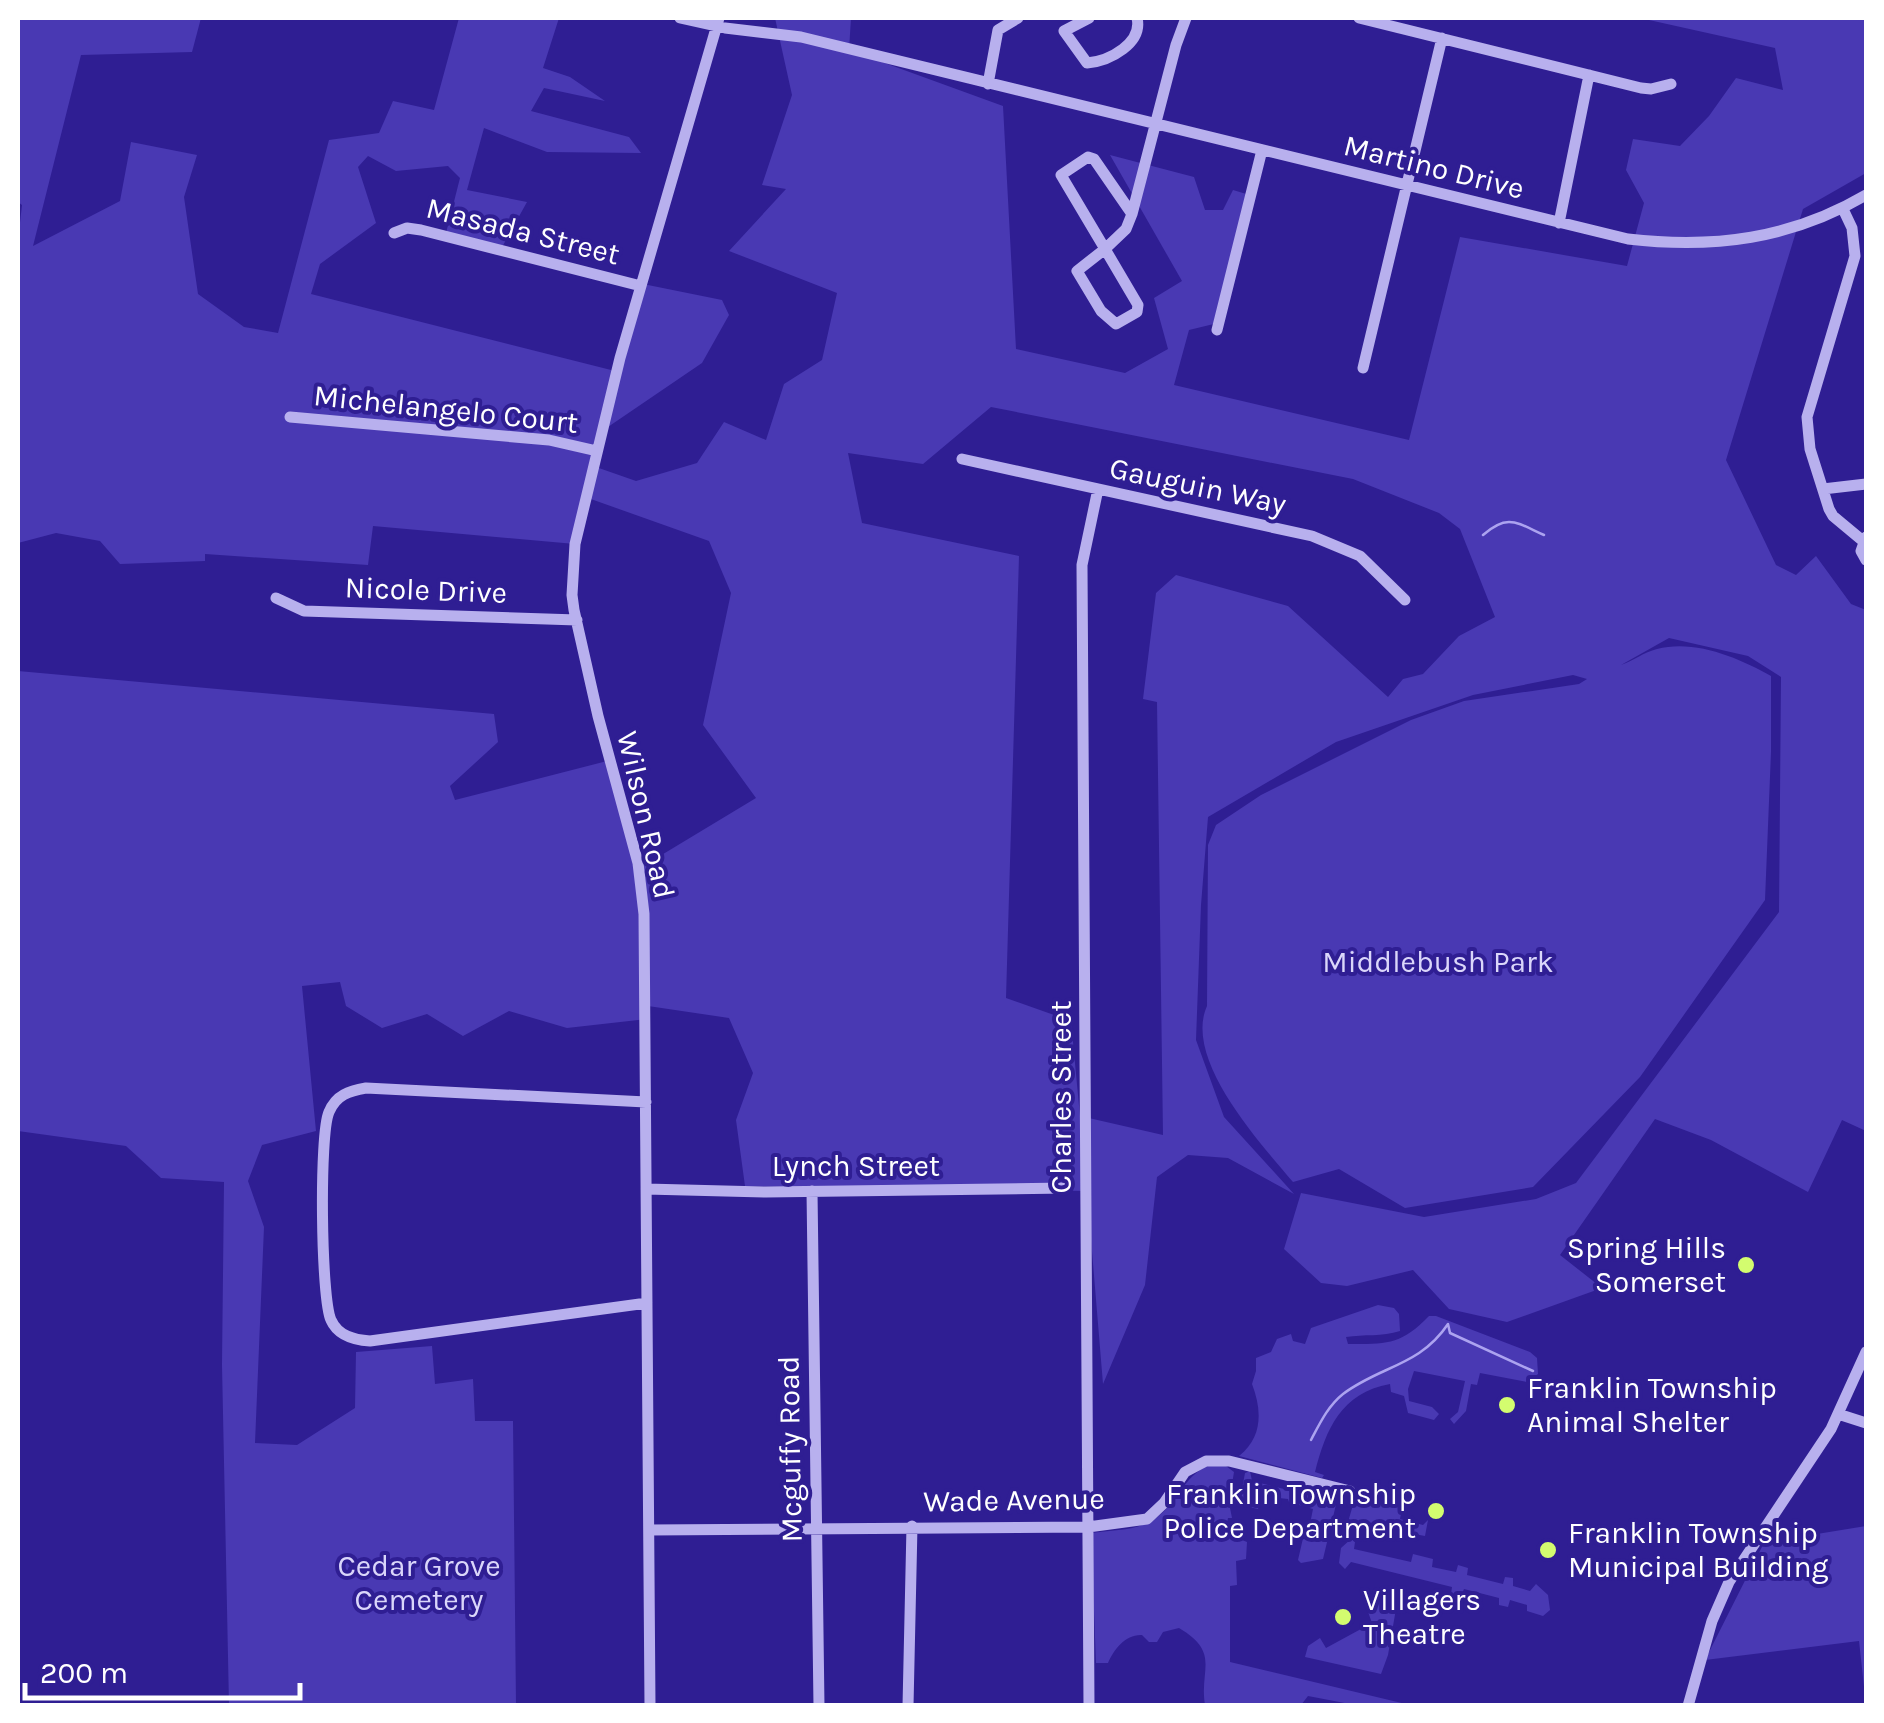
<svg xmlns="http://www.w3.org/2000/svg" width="1884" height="1723" font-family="Karla,sans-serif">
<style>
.green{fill:#4939b3;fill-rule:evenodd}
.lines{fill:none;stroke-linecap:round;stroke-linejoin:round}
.stream{stroke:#aca3f0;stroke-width:2.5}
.minor{stroke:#b8b0ee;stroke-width:11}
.poi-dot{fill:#d3fc6f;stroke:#2f1e93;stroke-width:4}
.labels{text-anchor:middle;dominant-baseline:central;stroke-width:8;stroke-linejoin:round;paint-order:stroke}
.street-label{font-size:30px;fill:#fff;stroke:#2f1e93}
.park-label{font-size:30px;fill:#dad6fa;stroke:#2f1e93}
.poi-label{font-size:30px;fill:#fff;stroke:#2f1e93;text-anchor:start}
</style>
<rect width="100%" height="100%" fill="#2f1e93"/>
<path class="green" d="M18,18H201L192,52L81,55L33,246L120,201L131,142L197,155L184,197L198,294L244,327L278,333L329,140L379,133L393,101L434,110L459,18H559L543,68L570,77L605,101L544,88L531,111L629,137L641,153L547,152L484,128L467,190L527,202L501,249L446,233L460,178L448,166L396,171L368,156L358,167L376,223L320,264L311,294L619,372L643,284L722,300L729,315L702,363L605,429L596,467L636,481L697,463L724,422L766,440L784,384L822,360L837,293L729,251L786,189L762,185L792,95L775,18H851L849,50L1003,106L1016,349L1125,373L1168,349L1154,298L1182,281L1110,155L1194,177L1205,210H1223L1233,190L1253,196L1222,322L1189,330L1174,385L1409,440L1460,237L1627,266L1644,203L1626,170L1633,139L1680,146L1709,116L1736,78L1783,90L1775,48L1640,18H1866V173L1803,209L1726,460L1776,565L1796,575L1816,556L1851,604L1866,610V1131L1842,1120L1808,1192L1711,1140L1655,1119L1560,1255L1602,1288L1507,1322L1449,1309L1413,1270L1347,1286L1321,1283L1284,1249L1301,1193L1424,1217L1536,1199L1576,1183L1779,912L1781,677L1748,656L1669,638L1621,665C1633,661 1644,652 1657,649C1695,639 1739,658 1771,676V752L1765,900L1640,1077L1533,1187L1405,1208L1339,1169L1293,1182C1260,1143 1183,1059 1207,1006L1208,845L1216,825L1261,795L1411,720L1464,701L1579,684L1587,679L1573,675L1473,695L1336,742L1208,817L1201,905L1196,1040L1224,1117L1294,1194L1228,1158L1188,1155L1157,1177L1145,1285L1103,1384L1087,1191L745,1186L736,1120L753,1073L729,1018L648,1006L647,1019L567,1028L509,1011L463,1036L427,1014L382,1028L346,1006L340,982L302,986L316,1131L262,1145L248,1181L264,1227L255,1443L297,1445L355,1408L356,1352L432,1346L435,1384L473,1379L475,1421H513L516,1705H229L222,1365L224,1182L161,1178L126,1146L18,1131V671L494,714L498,742L450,786L455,800L611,760L640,868L756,798L703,725L731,593L709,541L588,498L575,544L373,526L368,565L205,554V561L120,564L100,541L56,533L18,543V240L22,205L18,202ZM991,407L1353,479L1439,513L1460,529L1495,617L1459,636L1423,674L1403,679L1388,697L1288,606L1176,575L1156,593L1143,699L1157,702L1163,1135L1080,1116L1071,1021L1006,998L1019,556L862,523L848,453L923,464Z
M1378,1305L1394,1308L1399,1314L1400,1331C1382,1337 1364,1334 1346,1337L1348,1344C1387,1344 1401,1345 1429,1316H1436L1530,1352L1537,1358L1538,1374L1527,1382L1480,1373L1477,1385L1471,1384L1466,1411L1454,1424L1450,1419L1458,1412L1465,1381L1414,1371L1408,1389L1409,1401L1432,1407L1439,1414L1434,1420L1408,1413L1404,1396L1391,1392L1390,1384C1341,1393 1326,1429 1315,1472L1324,1475L1322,1478L1239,1456C1263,1437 1262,1410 1252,1384L1256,1371V1358L1271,1352L1277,1339L1291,1334L1293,1341L1305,1344L1311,1328Z
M1209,1465L1226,1466L1234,1472L1229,1503L1232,1518H1228L1226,1528L1232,1536L1247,1542L1246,1559L1236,1561L1237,1585L1230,1586V1662L1410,1705H1355L1308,1696L1301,1705H1205C1199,1669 1221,1653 1179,1628L1163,1632L1157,1642H1149L1142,1635C1126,1634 1114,1649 1108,1663H1096L1091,1533C1112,1530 1135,1531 1153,1520C1177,1505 1182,1477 1209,1465Z
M1250,1471L1252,1481L1312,1496L1315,1488L1339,1492L1323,1559L1301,1563L1298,1560L1304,1534H1308L1313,1509L1289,1502L1288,1499L1262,1496L1258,1509L1239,1505L1245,1473Z
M1355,1498L1383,1503L1388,1498L1403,1502L1400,1519L1423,1525L1428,1520L1425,1536L1360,1524L1358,1529H1352L1348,1522Z
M1774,1523L1817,1534L1866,1526V1705L1859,1641L1705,1660Z
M1351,1539L1355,1542L1354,1549L1411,1562L1413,1554L1433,1559L1432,1567L1456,1572L1458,1565L1468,1568L1467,1575L1503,1584L1505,1577L1513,1578V1586L1530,1591L1536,1584L1548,1595L1550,1610L1543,1616L1527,1611V1605L1510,1600L1508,1607L1499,1605V1598L1464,1589L1461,1596L1451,1594L1452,1587L1351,1562L1345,1569L1339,1563L1341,1548Z
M1383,1599L1397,1603L1388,1655L1381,1674L1305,1657L1308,1646L1320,1638L1326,1648L1372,1623L1367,1609Z"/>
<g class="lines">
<path class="stream" d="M1483,535C1508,513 1517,523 1544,535
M1311,1440C1320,1423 1328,1406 1343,1394C1380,1366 1420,1366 1448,1324L1450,1333L1533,1371"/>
<path class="minor" d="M680,18L725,28L801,37L1628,239C1714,249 1791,239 1866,195
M1089,18L1064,31L1087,63C1110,61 1143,43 1137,18
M1359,18L1641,88L1651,89L1671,84
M988,84L998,30L1018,18
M1843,209L1852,228L1855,256L1807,417L1810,449L1829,509L1833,516L1863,541
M1132,214L1094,159L1088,157L1061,175L1105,249L1126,229L1132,214L1176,45L1186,18
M1559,223L1589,75
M394,233L407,228L421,230L641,286
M1105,249L1138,305L1137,312L1116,324L1101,311L1077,271Z
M1217,330L1262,150
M1363,368L1442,38
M290,417L549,440L597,451
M962,459L1312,536L1360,556L1405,600
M1823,489L1866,484
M1866,537L1861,551L1866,560
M276,598L304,611L577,620
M646,1102L366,1088C349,1091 336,1095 329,1112C319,1134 321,1299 331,1320C338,1336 354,1340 370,1341L647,1303
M646,1189L766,1192L1066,1188
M812,1191L819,1706
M1838,1414L1866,1423
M649,1530L1088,1527L1147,1519L1164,1503L1185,1472L1206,1461H1229L1350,1491
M650,1706L644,914L638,863L598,716L574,610L572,595L575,544L620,358L719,18
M908,1706L912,1526
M1089,1706L1082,565L1098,489
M1688,1706L1712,1621L1729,1582L1831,1429L1866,1352"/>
</g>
<g class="poi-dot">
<circle cx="1746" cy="1265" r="10"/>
<circle cx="1507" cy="1405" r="10"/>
<circle cx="1436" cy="1511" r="10"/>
<circle cx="1548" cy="1550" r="10"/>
<circle cx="1343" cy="1617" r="10"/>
</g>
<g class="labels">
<g class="street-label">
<text transform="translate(1434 167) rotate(14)">Martino Drive</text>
<text transform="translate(523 231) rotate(14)">Masada Street</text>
<text transform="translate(446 409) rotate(6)">Michelangelo Court</text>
<text transform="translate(1198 486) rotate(12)">Gauguin Way</text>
<text transform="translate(426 590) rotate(2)">Nicole Drive</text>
<text transform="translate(646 815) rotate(77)">Wilson Road</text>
<text transform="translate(1061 1097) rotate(-90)">Charles Street</text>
<text x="856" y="1166">Lynch Street</text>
<text transform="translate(790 1449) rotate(-91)">Mcguffy Road</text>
<text transform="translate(1014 1500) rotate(-1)">Wade Avenue</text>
</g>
<g class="park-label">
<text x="1438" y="962">Middlebush Park</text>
<text x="419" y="1566">Cedar Grove<tspan x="419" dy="34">Cemetery</tspan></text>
</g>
<g class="poi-label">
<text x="1726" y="1248" text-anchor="end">Spring Hills<tspan x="1726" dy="34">Somerset</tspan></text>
<text x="1527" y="1388">Franklin Township<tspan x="1527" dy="34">Animal Shelter</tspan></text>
<text x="1416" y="1494" text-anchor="end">Franklin Township<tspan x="1416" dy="34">Police Department</tspan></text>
<text x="1568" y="1533">Franklin Township<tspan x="1568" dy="34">Municipal Building</tspan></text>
<text x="1363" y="1600">Villagers<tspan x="1363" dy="34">Theatre</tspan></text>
</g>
</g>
<rect width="1884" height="1723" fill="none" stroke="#ffffff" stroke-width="40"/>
<path d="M25 1683v15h275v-15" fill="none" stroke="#ffffff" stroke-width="5"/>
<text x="40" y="1683" font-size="30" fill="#ffffff" stroke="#2f1e93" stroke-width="8" paint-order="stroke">200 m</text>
</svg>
